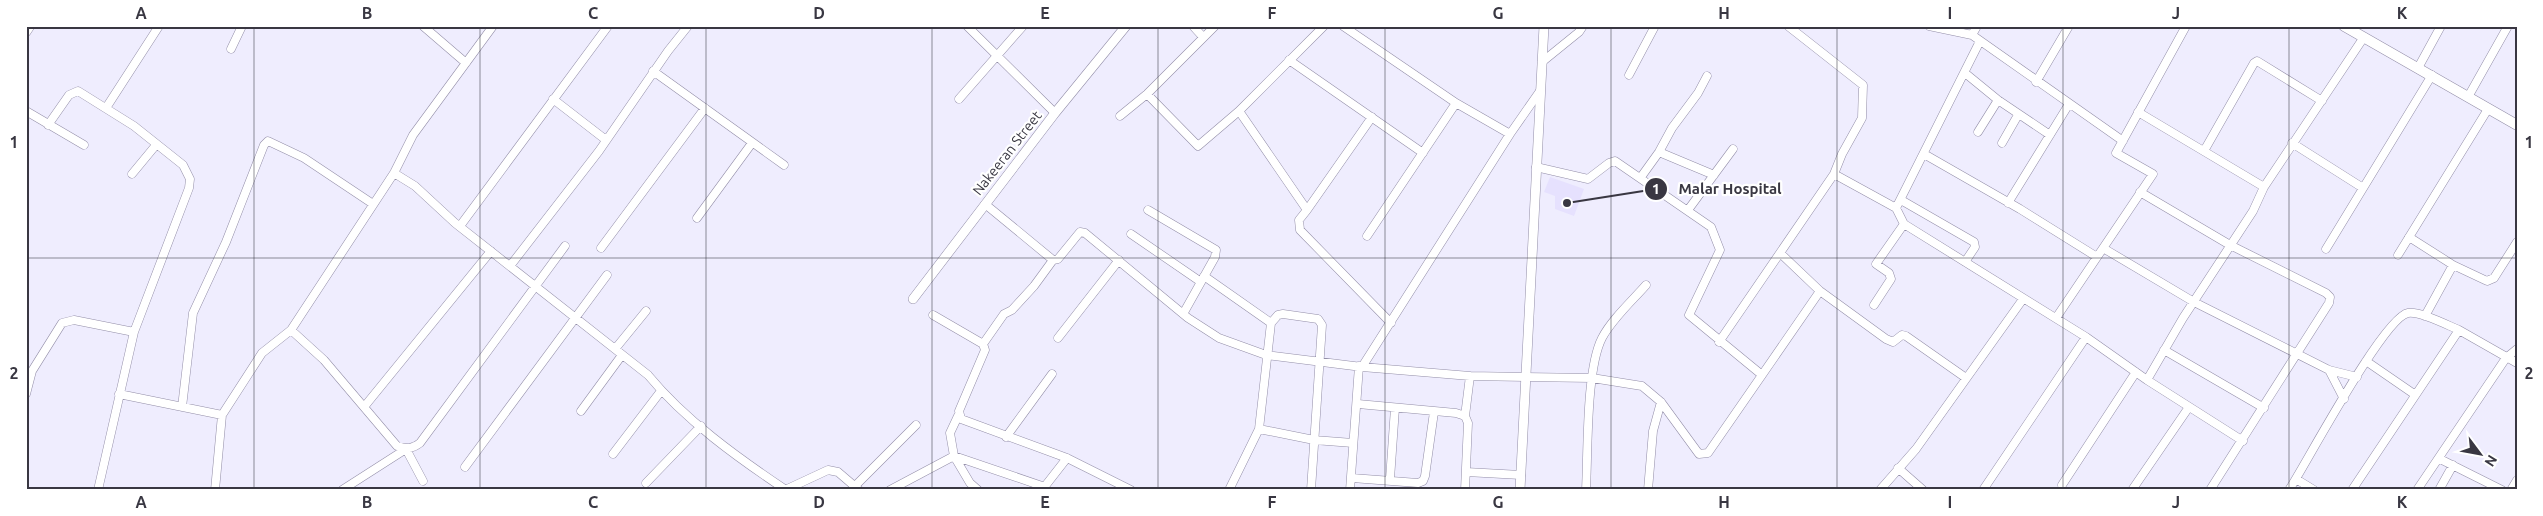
<svg xmlns="http://www.w3.org/2000/svg" width="2543" height="516" font-family="Ubuntu,sans-serif">
<style>
.built{fill:#e6e1fe}
.lines{fill:none;stroke-linecap:round;stroke-linejoin:round}
.minor-casing{stroke:#938ea8;stroke-width:9}
.tertiary-casing{stroke:#938ea8;stroke-width:10}
.secondary-casing{stroke:#938ea8;stroke-width:11}
.minor{stroke:#fff;stroke-width:8}
.tertiary{stroke:#fff;stroke-width:9}
.secondary{stroke:#fff;stroke-width:10}
.grid{fill:none;stroke:#393742;stroke-width:1;stroke-opacity:0.55}
.labels{text-anchor:middle;dominant-baseline:central;stroke-width:4.5;stroke-linejoin:round;paint-order:stroke}
.street-label{font-size:14px;fill:#393742;stroke:#fff}
.leader{fill:none;stroke:#393742;stroke-width:2}
.callout-dot{fill:#393742;stroke:#fff;stroke-width:2}
.mark-label{font-size:15px;text-anchor:middle;font-weight:bold;fill:#fff}
.callout-label{font-size:15px;text-anchor:middle;font-weight:bold;fill:#393742;stroke:#fff;stroke-width:4.5;stroke-linejoin:round;paint-order:stroke}
.neatline{fill:none;stroke:#393742;stroke-width:2}
.grid-label{font-size:16px;text-anchor:middle;font-weight:bold;fill:#393742}
</style>
<rect width="100%" height="100%" fill="#efedfe"/>
<path class="built" d="M1550,177L1584,189L1574,216L1555,209V196L1544,192Z"/>
<g class="lines">
<g class="minor-casing">
<path id="minor" d="M423,26L466,63
M967,26L1055,113
M1193,26L1203,37
M1324,26L1239,111L1307,210L1299,220L1300,230L1391,323
M1343,26L1456,103L1510,134
M1788,26L1863,85L1862,118L1842,154L1834,174
M1929,26L1972,35
M1977,26L1972,35L2123,141
M231,49L242,26
M1289,60L1423,153
M1542,62L1579,32L1583,26
M2418,68L2441,26
M653,71L784,165
M1965,73L1998,100L2050,135
M1629,75L1655,26
M2036,82L2069,26
M1147,94L1198,146L1239,111
M2468,97L2508,26
M553,99L606,140
M959,99L1023,26
M106,108L159,26
M26,111L84,145
M2138,112L2264,187
M1120,116L1147,94L1215,26
M48,125L69,95L78,91L134,126L183,165L190,179L189,188L134,332L98,490
M1978,132L1998,100
M2002,143L2018,115
M2292,143L2363,188
M2204,151L2254,63L2257,61L2322,101
M1659,152L1714,175
M1924,154L2020,209L2097,257
M394,173L415,186L455,223L648,375C685,420 738,458 786,490
M132,174L156,145
M1641,177L1659,152L1672,128L1698,93L1707,76
M2140,192L2230,245L2326,293L2330,297L2329,303L2210,490
M1901,200L1974,242L1975,247L1965,262
M2008,203L2069,104
M985,204L1053,260L1058,259L1080,232L1085,233L1188,318L1219,338L1266,355L1362,367L1470,376L1592,378L1642,386L1661,402L1699,454L1708,453L1762,375L1689,315L1720,250L1711,227L1615,161L1609,163L1588,179L1536,167
M1896,208L1904,224L2086,337L2147,380L2243,441
M1148,210L1216,250L1215,257L1183,314
M1307,210L1372,117
M1688,210L1733,149
M697,218L752,143
M460,226L608,26
M1131,234L1201,282
M1367,236L1456,103
M2409,237L2453,265L2487,281L2494,278L2517,242
M601,248L705,108
M2103,248L2194,302L2329,370L2357,377
M2326,249L2432,75
M1780,253L1820,291L1886,339L1893,342L1902,335L1906,336L1966,378
M2398,255L2488,109
M510,266L599,151L668,51L688,26
M1204,276L1271,323
M1874,305L1891,279L1889,273L1876,264L1904,224
M933,315L983,344L985,350L959,411L961,419L1067,458L1131,490
M2425,316L2453,265
M2056,318L2153,174L2116,153L2186,26
M291,330L324,360L397,446C407,449 412,449 420,443L565,246
M1058,338L1119,260
M1719,342L1834,174L1896,208L1980,41
M983,344L1004,314L1012,310L1034,286L1053,260
M615,349L646,311
M2164,350L2264,408
M2366,361L2414,394
M1362,367L1510,134L1540,91
M2329,370L2344,399
M1762,375L1820,291
M2147,380L2183,318L2253,211L2264,187L2364,37
M26,394L32,371L62,323L74,320L134,332
M119,394L222,415
M1358,404L1456,413L1465,416L1468,423L1465,490
M182,407L193,313L226,242L264,145L268,141L304,158L373,204
M364,407L491,251
M581,411L622,355
M958,416L950,433L954,456L1045,487
M1465,416L1470,376
M1259,429L1314,440L1353,443
M1006,437L1052,374
M613,454L661,391
M2440,459L2502,490
M465,467L607,275
M1898,468L1923,490
M1466,472L1521,475
M1352,478L1418,483L1423,481L1425,476L1434,412
M1390,479L1395,408
M2296,479L2314,490
M646,483L701,426
M2062,485L2136,372
M855,486L916,425
M215,490L222,415L262,353L291,330L394,173L413,135L493,26
M342,490L406,449L423,481
M785,490L828,470L838,472L859,490
M890,490L954,456L970,483L978,490
M1042,490L1067,458
M1229,490L1259,429L1271,323L1278,315L1283,314L1318,319L1322,325L1311,490
M1350,490L1359,366
M1586,490C1588,452 1586,369 1602,338C1612,319 1632,301 1646,285
M1648,490L1653,431L1661,402
M1880,490L1916,449L2023,299
M1983,490L2086,337
M2132,490L2189,407
M2289,490C2307,462 2384,317 2408,313C2420,311 2447,325 2459,330
M2352,490L2459,330L2517,363
M2417,490L2506,358L2517,349
M2439,490L2453,465
M2511,490L2517,480"/>
</g>
<g class="tertiary-casing">
<path id="tertiary" d="M26,32L30,26
M913,299L1055,113L1126,26
M1520,490L1544,26"/>
</g>
<g class="secondary-casing">
<path id="secondary" d="M2344,26L2517,125"/>
</g>
<use href="#minor" class="minor"/>
<use href="#tertiary" class="tertiary"/>
<use href="#secondary" class="secondary"/>
</g>
<path class="grid" d="M254,26V490M480,26V490M706,26V490M932,26V490M1158,26V490M1385,26V490M1611,26V490M1837,26V490M2063,26V490M2289,26V490M26,258H2517"/>
<g class="labels">
<g class="street-label">
<text transform="translate(1007 153) rotate(-52)">Nakeeran Street</text>
</g>
</g>
<path class="leader" d="M1567 203L1656 189"/>
<g class="callout-dot">
<circle cx="1567" cy="203" r="5"/>
<circle cx="1656" cy="189" r="12"/>
</g>
<g class="mark-label">
<text x="1656" y="194">1</text>
</g>
<g class="callout-label">
<text x="1730" y="194">Malar Hospital</text>
</g>
<rect width="2543" height="516" fill="none" stroke="#ffffff" stroke-width="55"/>
<g transform="translate(2480 454) rotate(122)" stroke="#ffffff" stroke-width="4" paint-order="stroke">
<path d="M0-4L9 19L0 12L-9 19Z" fill="#393742"/>
<text y="-8" font-size="14" font-weight="bold" text-anchor="middle" fill="#393742">N</text>
</g>
<rect x="28" y="28" width="2488" height="460" class="neatline"/>
<g class="grid-label">
<text x="141" y="19">A</text>
<text x="367" y="19">B</text>
<text x="593" y="19">C</text>
<text x="819" y="19">D</text>
<text x="1045" y="19">E</text>
<text x="1272" y="19">F</text>
<text x="1498" y="19">G</text>
<text x="1724" y="19">H</text>
<text x="1950" y="19">I</text>
<text x="2176" y="19">J</text>
<text x="2402" y="19">K</text>
<text x="14" y="148">1</text>
<text x="2529" y="148">1</text>
<text x="14" y="379">2</text>
<text x="2529" y="379">2</text>
<text x="141" y="508">A</text>
<text x="367" y="508">B</text>
<text x="593" y="508">C</text>
<text x="819" y="508">D</text>
<text x="1045" y="508">E</text>
<text x="1272" y="508">F</text>
<text x="1498" y="508">G</text>
<text x="1724" y="508">H</text>
<text x="1950" y="508">I</text>
<text x="2176" y="508">J</text>
<text x="2402" y="508">K</text>
</g>
</svg>
